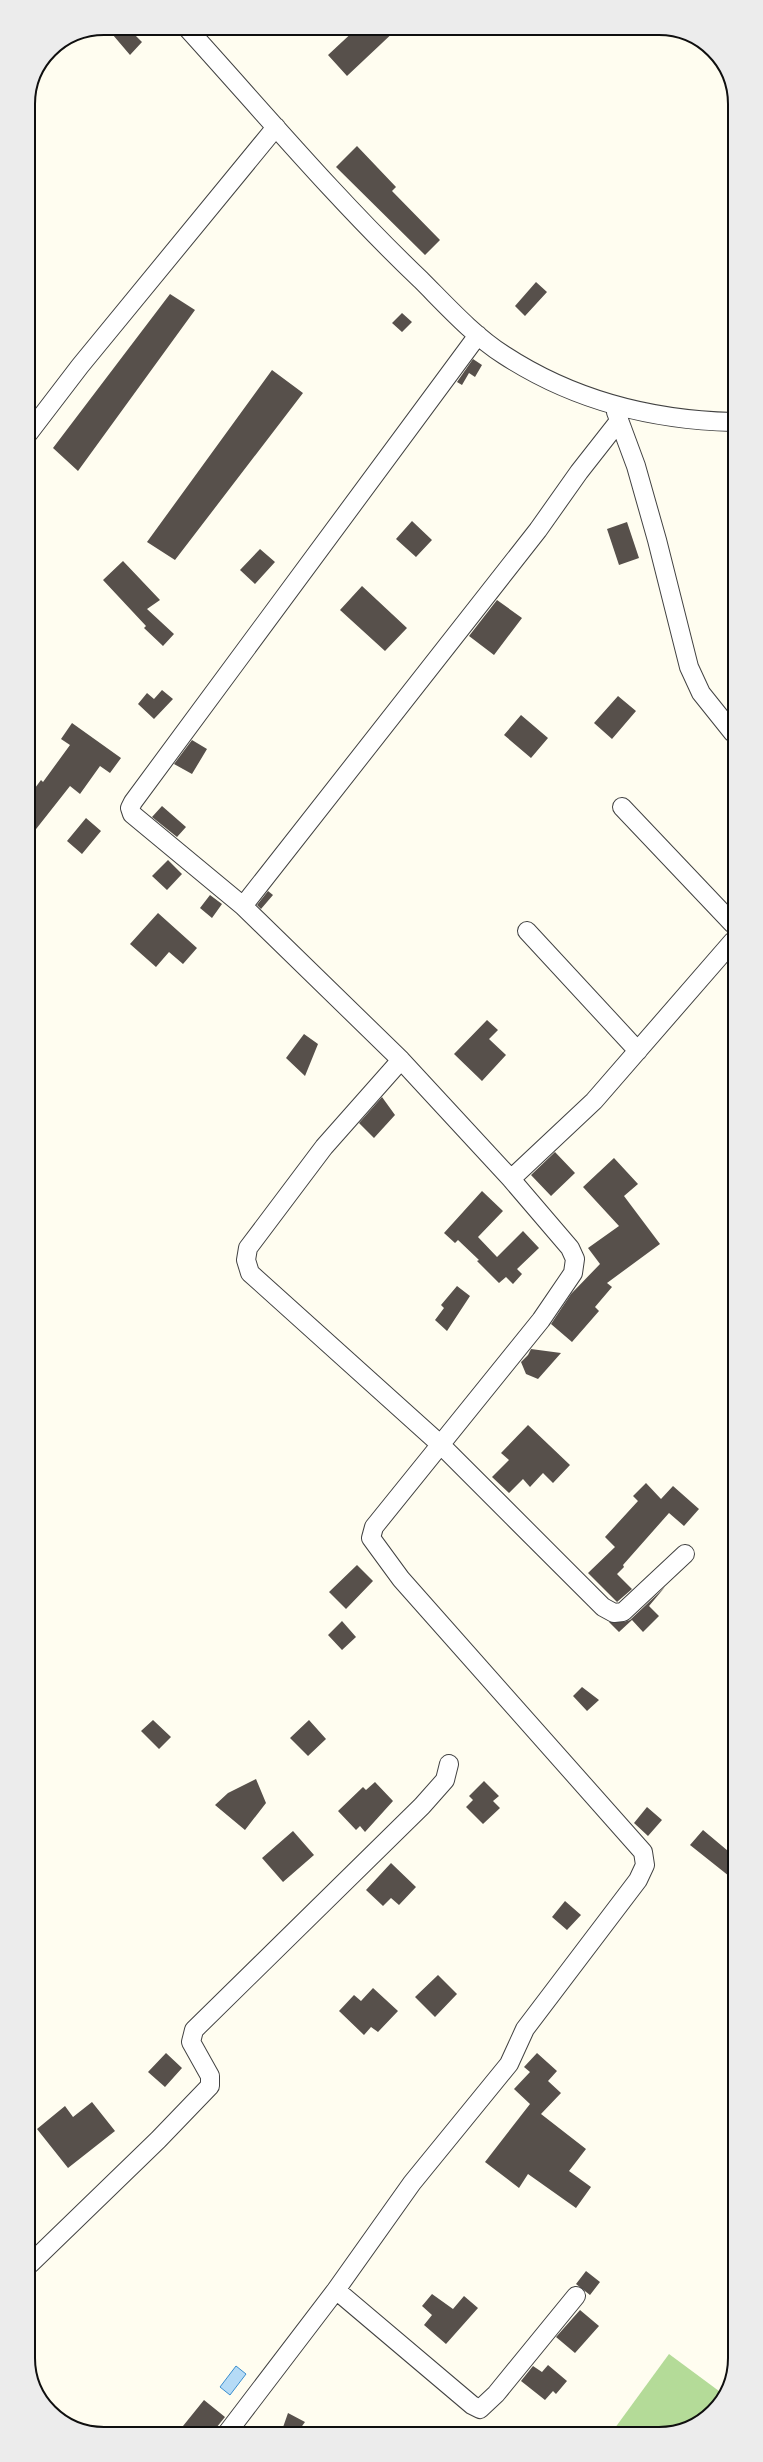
<svg xmlns="http://www.w3.org/2000/svg" width="763" height="2462" font-family="Georgia,serif">
<style>
.forest{fill:#b4db98}
.water{fill:#b5dbf6;stroke:#3b8ece}
.building{fill:#57504b}
.lines{fill:none;stroke-linecap:round;stroke-linejoin:round}
.minor-casing{stroke:#424242;stroke-width:20}
.minor{stroke:#fff;stroke-width:18}
.rim{fill:none;stroke:#0f0f0f;stroke-width:2}
</style>
<rect width="100%" height="100%" fill="#fffdf0"/>
<path class="forest" d="M669,2354L723,2394L719,2404L678,2431L612,2432Z"/>
<path class="water" d="M236,2366L246,2374L230,2395L220,2387Z"/>
<path class="building" d="M107,28H128L142,42L130,55Z
M357,28H398L347,76L328,55Z
M357,146L396,187L392,191L440,240L425,255L336,167Z
M536,282L547,292L525,316L515,306Z
M170,294L195,310L78,471L53,448Z
M402,313L412,322L402,332L392,323Z
M473,359L482,365L475,377L469,373L462,385L457,382Z
M272,370L303,393L175,560L147,542Z
M412,521L432,540L416,557L396,539Z
M627,522L639,558L619,565L607,529Z
M260,549L275,562L255,584L240,570Z
M123,561L160,600L147,609L174,634L163,646L144,628L146,626L103,580Z
M362,586L407,628L385,651L340,610Z
M497,600L522,618L494,655L469,636Z
M162,690L173,699L154,719L138,704L147,693L154,699Z
M618,696L636,711L612,739L594,723Z
M521,715L548,738L531,758L504,735Z
M72,723L121,758L110,773L100,766L80,794L70,786L29,838V796L41,780L43,782L70,745L61,739Z
M192,740L207,749L192,774L174,764Z
M162,806L186,827L177,837L152,817Z
M86,818L101,831L82,854L67,841Z
M168,860L182,874L167,890L152,876Z
M268,891L273,895L261,909L257,905Z
M210,895L222,904L212,918L200,908Z
M158,913L197,948L183,964L169,952L156,967L130,944Z
M487,1020L498,1030L489,1039L506,1055L482,1081L454,1054Z
M304,1034L318,1044L305,1076L286,1058Z
M382,1097L395,1115L374,1138L359,1123Z
M555,1152L575,1173L551,1196L531,1175Z
M614,1158L638,1184L624,1196L660,1244L607,1283L612,1287L595,1307L599,1311L572,1342L551,1324L571,1294L600,1264L588,1248L619,1226L583,1187Z
M482,1191L503,1211L478,1237L497,1257L523,1231L539,1248L517,1269L522,1274L513,1284L506,1277L499,1283L477,1261L479,1260L458,1240L455,1243L444,1233Z
M457,1286L470,1296L447,1331L435,1320L444,1308L441,1305Z
M531,1349L561,1353L538,1379L526,1374L521,1362L528,1355Z
M528,1425L570,1465L553,1483L543,1473L530,1487L523,1479L509,1493L492,1477L509,1460L501,1453Z
M646,1483L661,1499L673,1486L699,1509L684,1526L669,1513L623,1565L624,1567L617,1574L632,1589L617,1602L588,1573L615,1547L605,1537L638,1501L633,1496Z
M357,1565L373,1581L346,1609L329,1592Z
M665,1587L649,1606L659,1616L643,1632L632,1620L619,1632L609,1622H624L630,1620Z
M342,1621L356,1637L342,1650L328,1635Z
M582,1687L599,1700L587,1711L573,1696Z
M153,1720L171,1737L159,1749L141,1731Z
M309,1720L326,1739L308,1756L290,1738Z
M256,1779L266,1803L245,1830L215,1805L228,1793Z
M484,1781L499,1796L493,1801L500,1808L483,1824L466,1807L473,1800L469,1796Z
M375,1782L393,1801L365,1832L360,1826L356,1830L338,1811L363,1787L366,1790Z
M647,1807L662,1820L648,1836L634,1823Z
M703,1830L734,1856V1880L690,1845Z
M293,1831L314,1855L283,1882L262,1858Z
M391,1863L416,1887L399,1905L391,1898L383,1906L366,1890Z
M565,1901L581,1915L567,1930L552,1917Z
M438,1975L457,1994L435,2017L415,1997Z
M373,1988L398,2011L378,2032L371,2027L364,2035L339,2011L354,1995L361,2001Z
M166,2053L182,2068L165,2087L148,2072Z
M537,2053L557,2071L548,2081L561,2093L541,2114L586,2149L569,2171L591,2187L576,2208L528,2174L519,2188L485,2162L530,2104L514,2089L530,2072L524,2067Z
M92,2102L115,2131L68,2168L37,2129L65,2106L73,2117Z
M586,2271L600,2282L590,2295L576,2284Z
M432,2294L453,2309L464,2296L478,2308L446,2344L424,2325L432,2315L422,2306Z
M580,2310L599,2326L575,2353L556,2337Z
M548,2365L567,2381L556,2394L553,2391L545,2400L521,2381L533,2366L542,2372Z
M204,2400L225,2417L212,2433H193L183,2426Z
M288,2413L305,2422L297,2433H281Z"/>
<g class="lines">
<g class="minor-casing">
<path id="minor" d="M187,28C264,113 338,201 421,280C447,306 473,335 504,355C573,400 651,420 733,422
M478,335L133,802L130,808L132,814L243,906L538,530L579,472L619,421
M616,412L636,466L657,540L689,667L701,693L733,733
M28,434L80,366L276,127
M622,807L733,924
M527,931L638,1051
M401,1060L324,1147L248,1248L246,1260L250,1273L441,1445L603,1607L614,1613L623,1612L685,1554
M511,1179L594,1101L733,941
M30,2264L158,2140L210,2086V2076L191,2042L194,2030L422,1806L445,1780L449,1764
M336,2290L472,2405L480,2409L496,2394L576,2296
M227,2433L336,2290L412,2183L509,2064L525,2029L638,1880L645,1865L643,1852L401,1579L371,1538L374,1527L541,1320L573,1273L575,1259L570,1248L511,1179L401,1060L243,906"/>
</g>
<use href="#minor" class="minor"/>
</g>
<path d="M0 0H763V2462H0ZM104 35H659A69 69 0 0 1 728 104V2358A69 69 0 0 1 659 2427H104A69 69 0 0 1 35 2358V104A69 69 0 0 1 104 35Z" fill="#ececec" fill-rule="evenodd"/>
<path class="rim" d="M104 35H659A69 69 0 0 1 728 104V2358A69 69 0 0 1 659 2427H104A69 69 0 0 1 35 2358V104A69 69 0 0 1 104 35Z"/>
</svg>
